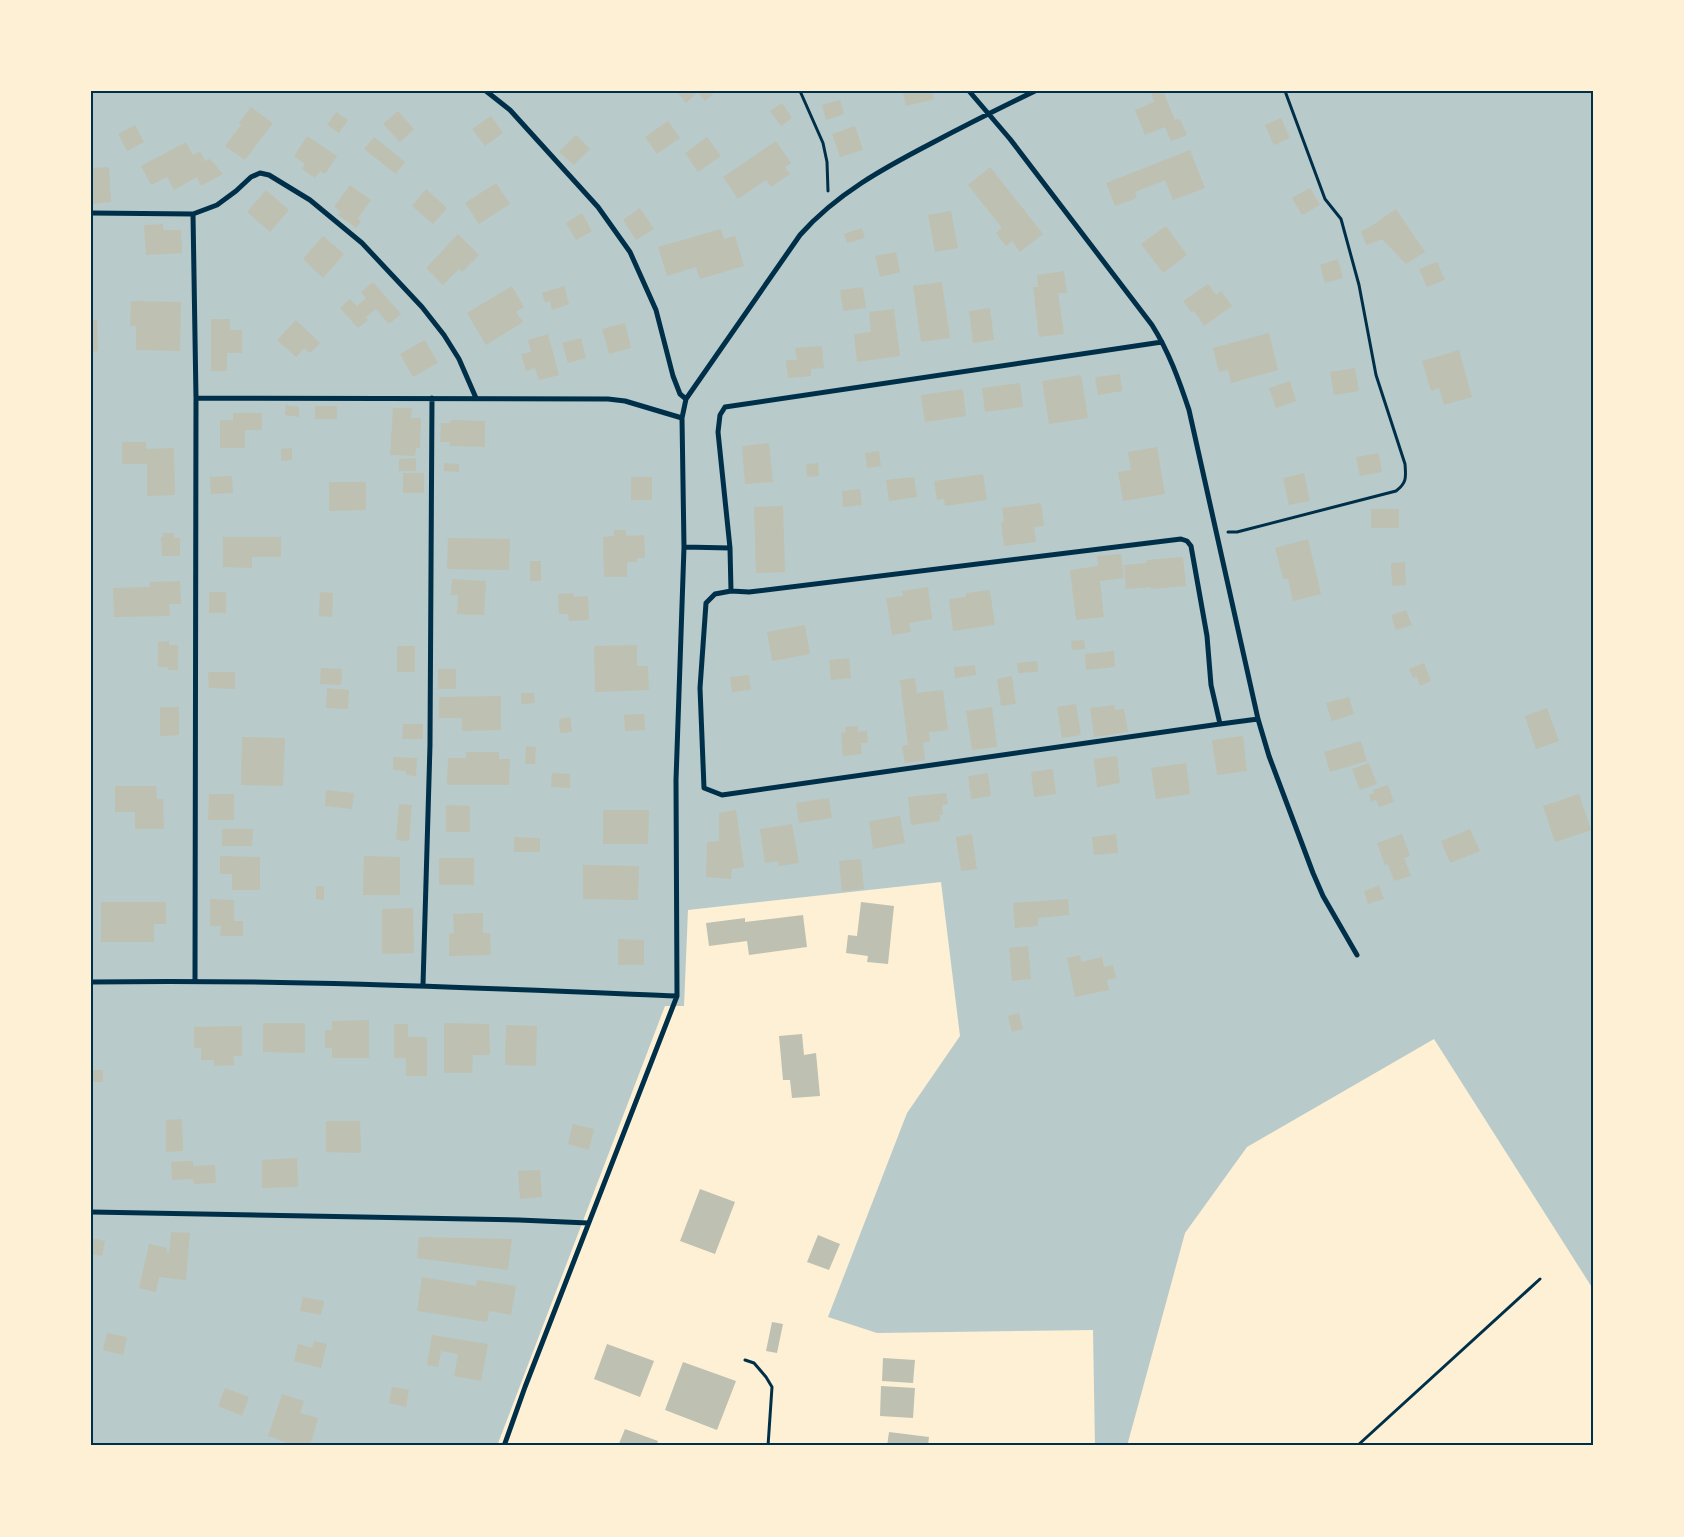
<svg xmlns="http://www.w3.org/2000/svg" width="1684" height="1537" font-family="'Fira Sans Condensed',sans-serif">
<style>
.green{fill:#b9caca}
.building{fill:#bec0b2}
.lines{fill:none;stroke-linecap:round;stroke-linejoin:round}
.path{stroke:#003049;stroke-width:3}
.minor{stroke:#003049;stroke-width:5}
.neatline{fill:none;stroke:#003049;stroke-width:2}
</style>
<rect width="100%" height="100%" fill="#fdf0d5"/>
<path class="green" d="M91,91H1593V1289L1434,1039L1247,1147L1185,1233L1127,1446H1095L1093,1330L877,1333L828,1317L907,1113L960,1036L941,882L688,910L684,1006H665L497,1446H91Z"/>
<path class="building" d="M676,91H716L705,101L698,92L686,103Z
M910,91H932L934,99L906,106L903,93Z
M1154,91H1163L1175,120L1180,119L1187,135L1171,141L1165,127L1145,135L1135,110L1154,102L1151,92Z
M840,100L844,114L826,120L822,105Z
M782,103L792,118L781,126L770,111Z
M251,107L273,123L245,160L225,146L241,125L239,123Z
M398,111L414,129L400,142L383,124Z
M336,112L348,120L339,133L327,125Z
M491,116L503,133L485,146L472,129Z
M1281,118L1290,138L1274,145L1265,125Z
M668,121L680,138L657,154L645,137Z
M135,125L144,142L127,151L118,134Z
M855,126L863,150L840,157L832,134Z
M576,135L590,149L574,165L559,152Z
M307,136L337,156L325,174L320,171L315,178L302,169L305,164L294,156Z
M374,137L405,162L396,174L364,149Z
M707,137L721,156L698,172L685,153Z
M776,141L791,163L785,167L790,174L771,187L766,180L738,199L723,177Z
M186,142L193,155L200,151L205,161L210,159L223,174L201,186L197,177L174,190L167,177L151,185L141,166Z
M1190,150L1205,188L1173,200L1165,180L1135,192L1137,198L1115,206L1106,183Z
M109,167L111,202L92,204L91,168Z
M990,167L1043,234L1020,252L1012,241L1006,246L996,233L1002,228L968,185Z
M496,183L510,204L479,224L465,203Z
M350,185L371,200L358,218L361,221L356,228L338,215L341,212L334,207Z
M1310,188L1320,205L1302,215L1292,198Z
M426,189L447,208L433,224L412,206Z
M266,190L289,210L270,232L247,212Z
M640,208L654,229L636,240L623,220Z
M1396,209L1425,252L1406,264L1382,239L1366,245L1361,231L1370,227Z
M951,211L958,248L935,252L928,215Z
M582,213L592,231L576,240L566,223Z
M163,224V230H181L182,253L146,255L144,225Z
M1166,226L1187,255L1163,273L1141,244Z
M862,228L865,238L847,243L844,234Z
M721,229L724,239L735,236L744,266L700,279L696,267L667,276L658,247Z
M458,234L479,255L462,272L459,269L443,285L426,268Z
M323,236L344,254L323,278L303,259Z
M896,252L900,272L880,277L875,256Z
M1338,259L1343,278L1325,283L1320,265Z
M1437,262L1445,280L1427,287L1419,269Z
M1064,271L1067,293H1058L1064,334L1039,337L1033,287H1038L1037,275Z
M373,282L401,314L389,324L376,309L366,317L368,320L358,328L340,308L350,299L357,306L366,298L361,292Z
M942,282L950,338L921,342L913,286Z
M1208,284L1216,295L1221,291L1232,306L1204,326L1194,311L1191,312L1183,301Z
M512,286L524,307L516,312L523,322L486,345L467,313Z
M564,286L569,304L552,310L550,301L545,303L542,293Z
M863,287L866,308L843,311L840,290Z
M131,301L181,302L180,351L136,350V326H130Z
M990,308L994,340L973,343L969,311Z
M894,309L900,356L857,362L854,334L871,332L869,312Z
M211,319H230V330H242V353H227V371H211Z
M91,320H97L98,351L91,352Z
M296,320L320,343L310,353L304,348L296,357L277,340Z
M625,323L631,348L609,354L602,329Z
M1269,333L1278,370L1231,383L1228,370L1219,372L1213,348Z
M548,334L559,375L539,380L535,368L526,371L521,354L531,352L528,340Z
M581,338L586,358L568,363L562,343Z
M425,340L438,363L413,377L400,354Z
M822,346L824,368L811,369V376L788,378L786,360H797L795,348Z
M1459,350L1472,397L1444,405L1439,388L1431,391L1422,361Z
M1355,368L1359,391L1334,395L1330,372Z
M1120,374L1122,391L1098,395L1095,377Z
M1081,375L1088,418L1049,424L1042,381Z
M1290,381L1296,401L1276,408L1269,388Z
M1020,383L1023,407L985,412L982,388Z
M963,389L966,416L925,422L921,395Z
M286,405L299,407V417L285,415Z
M315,406H337V419H315Z
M393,408H412L411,418H421L420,448H416L415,456L390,455Z
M233,413H262V430H245V448H220V420H233Z
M451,420L485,421V447L450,446V442H440L441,423H450Z
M122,442H146V449L174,448L175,495L147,496V464H122Z
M769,443L773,482L745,484L742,446Z
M1157,447L1165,494L1123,501L1118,472L1131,470L1128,452Z
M292,448V460L281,461V449Z
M879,451L881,466L867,468L865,453Z
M1379,453L1382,472L1360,476L1356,457Z
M416,458V471H399V459Z
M444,463L459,464V472L444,471Z
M818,463L819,476L807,477L806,464Z
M403,473H424V493H403Z
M1304,473L1310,501L1289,505L1283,478Z
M983,474L987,500L945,506L944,499L937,500L934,481Z
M232,476L233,493L211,494L210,477Z
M631,477H652V500H631Z
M914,477L917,497L889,501L886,480Z
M329,482H366V510L329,511Z
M860,489L862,505L843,507L842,491Z
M1041,503L1044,526L1034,527L1036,542L1004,546L1001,523L1004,522L1002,508Z
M783,506L785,572L756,573L754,507Z
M1371,509H1399V528H1371Z
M614,530H626V536L644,535L645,558H637V562H627V577H604L603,537L614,536Z
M163,533H174V538H180V556H162L161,537H163Z
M223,537H281V557H252V568L223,567Z
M448,538L510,539L509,570L447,569Z
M1308,539L1321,594L1293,601L1288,579H1283L1275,548Z
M1121,554L1124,578L1100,581L1104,617L1076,620L1070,570L1098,566L1097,556Z
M1183,557L1186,586L1151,589V587L1126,589L1124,565L1147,563L1146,560Z
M530,561H541V581H530Z
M1405,562L1406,585L1392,586L1391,563Z
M452,579L486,581L484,615L457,614L458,595H451Z
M180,581L181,604H169L170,616L114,617L113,588L150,587V582Z
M928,587L932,619L909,623L911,632L892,635L886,598L903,596L902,591Z
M990,590L995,625L953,631L949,599L966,597V593Z
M209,592H226V613H209Z
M320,592L333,593L332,617L319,616Z
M573,593L574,597L588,596L589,620L569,621L568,614H559L558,594Z
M1406,610L1412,625L1396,630L1391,615Z
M805,625L810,654L772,661L767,632Z
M1084,640L1085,649L1072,650L1071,641Z
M169,641V645H178V670H168V667H158V642Z
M637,645V666H648L649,690L595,692L594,646Z
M397,646H415V672H397Z
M1114,651L1115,667L1086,670L1085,654Z
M849,658L851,678L831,680L829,660Z
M1037,661L1038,672L1018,673L1017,663Z
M1424,663L1431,681L1420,686L1417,677L1413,678L1409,669Z
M975,665L976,675L955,678L954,667Z
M321,668L342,669L341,685L320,684Z
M438,669H456V689H438Z
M208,672H235V689L209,688Z
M749,675L751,690L732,692L730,677Z
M1012,676L1016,704L1001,706L997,679Z
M915,678L917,693L943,690L948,730L929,732L930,741L923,743L925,760L905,763L902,746L908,745L900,680Z
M327,688L349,690L348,709L326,708Z
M521,693H534L535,703L521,704Z
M501,696V730L462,731V718H439V697Z
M1349,697L1354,714L1332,721L1326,703Z
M1076,704L1081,735L1062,738L1057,707Z
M1114,705L1115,710L1124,709L1128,732L1094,737L1090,708Z
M160,707H179V735L160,736Z
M992,707L997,747L972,750L966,711Z
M1547,708L1559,741L1536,749L1525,716Z
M644,714L645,730L625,731L624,715Z
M570,717L572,732L560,733L559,719Z
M403,724H423V739H402Z
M858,726V732L867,731L868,743H861L862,754L843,756L841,733L846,732L845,727Z
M1243,736L1247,771L1217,775L1212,740Z
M242,737L285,738L283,786L241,785Z
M1361,741L1367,761L1330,772L1324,752Z
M526,746L536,747L535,764H525Z
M466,752H499V759H510L509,785H447L448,758H466Z
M1117,756L1120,783L1097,787L1094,759Z
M393,757L417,758L416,776L406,775V771L393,770Z
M1186,763L1190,794L1156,799L1151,768Z
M1369,763L1377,784L1360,790L1352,769Z
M1053,769L1056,794L1034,797L1031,772Z
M552,773L570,774V788L551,787Z
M988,773L991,796L971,799L968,776Z
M1388,785L1394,802L1379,807L1376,800L1371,802L1369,795L1374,793L1373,790Z
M115,786H156L157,799H163L164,829H135V812H115Z
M326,790L354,793L352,809L325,806Z
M946,793L948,804L942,805L943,815H940V821L911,825L908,797Z
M209,794H234V820H208Z
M1579,794L1591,830L1555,842L1543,806Z
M829,798L832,818L799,823L796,803Z
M399,804L412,805L409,841L396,840Z
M446,805L470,806V832H446Z
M603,810H649L648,844H603Z
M736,810L744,867L732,869L731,879L706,877L707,842L719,841V813Z
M900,816L905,843L873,849L869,821Z
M792,824L799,863L779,866L778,861L765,863L760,829Z
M222,829H253L252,846H222Z
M1470,829L1480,851L1450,863L1441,841Z
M972,834L977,869L961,871L956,837Z
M1116,834L1118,853L1094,855L1092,837Z
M1402,834L1410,856L1404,858L1411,876L1394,881L1388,864L1385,865L1377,843Z
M514,837L540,838V852H514Z
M220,856L260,857V890H232V874H220Z
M364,856L400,857V895H363Z
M439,858H474V885H439Z
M861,859L864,889L842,891L839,861Z
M583,865L639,866L638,900L583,899Z
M1379,885L1384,899L1368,904L1364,891Z
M316,886H324V900L316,899Z
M210,899L234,900V921H243V936H220L221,926H210Z
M1068,899L1069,915L1038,918V926L1015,928L1013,903Z
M101,902H166V924H154V942H101Z
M861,902L894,906L888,964L867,962L868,956L846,953L848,935L857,936Z
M413,908L414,953L382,954V909Z
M483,913V933H490L491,955L449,956V934L454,933L453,914Z
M803,915L807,947L749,955L747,941L709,946L706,923L745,918V922Z
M618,939L644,940V965H618Z
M1028,946L1031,979L1012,981L1009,948Z
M1080,955L1081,962L1102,957L1104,967L1113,965L1116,978L1107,980L1109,990L1075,997L1067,958Z
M1019,1013L1023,1029L1012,1032L1008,1016Z
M369,1020V1058H332V1048H325V1030H332V1021Z
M263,1023H305V1053L263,1052Z
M444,1023L489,1024L490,1055H473L472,1073H444Z
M394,1024H408V1037H427V1076H406V1058H394Z
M506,1025L537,1026L536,1066L505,1065Z
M242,1026V1056H233L234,1065L214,1066V1060H201V1048H194V1027Z
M802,1034L804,1055L816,1053L820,1096L792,1098L790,1080H783L779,1036Z
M91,1070H103V1082H91Z
M182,1119L183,1151L166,1152V1120Z
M326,1121H360L361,1153L326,1152Z
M573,1124L594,1129L589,1150L568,1144Z
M297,1158L298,1187L262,1188V1160Z
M193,1161V1166L215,1165L216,1183L194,1184L193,1179L172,1180L171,1162Z
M540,1170L542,1197L520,1199L518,1171Z
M700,1189L735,1202L715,1254L680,1241Z
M171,1232L190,1233L186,1280L159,1277L156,1292L139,1288L149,1244L167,1248L166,1251L169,1252Z
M818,1235L840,1244L829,1270L807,1262Z
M419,1237L512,1239L508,1270L417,1258Z
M91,1238L105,1241L102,1256L91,1254Z
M422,1277L476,1286L477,1280L516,1286L511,1315L489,1311L487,1322L417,1311Z
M303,1297L324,1301L321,1315L300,1311Z
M772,1322L783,1324L777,1353L766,1351Z
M107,1333L127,1337L123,1355L103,1350Z
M432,1335L488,1344L481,1381L454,1376L458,1354L441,1351L438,1367L427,1365Z
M314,1341L327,1344L321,1368L294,1361L298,1344L312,1348Z
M607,1344L654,1361L640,1397L594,1379Z
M883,1358L915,1360L913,1383L882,1381Z
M683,1362L736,1381L717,1430L665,1410Z
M881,1386L915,1388L913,1418L880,1416Z
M392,1387L409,1390L406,1407L389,1403Z
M225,1388L249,1397L242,1416L218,1406Z
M282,1394L304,1401L300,1413L318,1418L310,1446H296L268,1436Z
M625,1429L658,1441L656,1446H618Z
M889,1432L929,1437L928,1446H887Z"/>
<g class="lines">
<path class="path" d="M800,91L823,143L827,162L828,191
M1228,532H1237L1396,491C1407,483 1406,477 1405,464L1376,375L1359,285L1341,219L1325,199L1285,91
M745,1360L754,1363L766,1377L772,1387L768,1446
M1357,1446L1540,1279"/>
<path class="minor" d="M486,91L510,110L598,207L630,252L656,310L673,376L680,394L686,399
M969,91L1010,139L1152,325C1169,352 1179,380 1189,410L1258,719L1269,756L1313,873L1323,896L1357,955
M91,213L193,214L217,205L236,191L251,177L260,173L269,175L310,200L362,243L422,307L444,335L459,359L476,398
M193,214L196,398L195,980
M1162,342L725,407L720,415L718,432L730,548L731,591L715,594L706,603L700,688L704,788L722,795L1220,724
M196,398L608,399L625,401L682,418
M684,547L730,548
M731,591L749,592L1181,539L1187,541L1191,546L1207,636L1211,685L1220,724L1258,719
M91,982C287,979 482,988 677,996
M423,985L430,745L432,398
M91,1212L519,1220L588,1223
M504,1446L525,1387L677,996L676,780L684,547L682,418L686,399L800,235C836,194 884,168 932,143C966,125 1000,108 1035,91"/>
</g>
<rect width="1684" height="1537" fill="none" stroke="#fdf0d5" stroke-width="185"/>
<rect x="92" y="92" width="1500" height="1352" class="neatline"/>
</svg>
